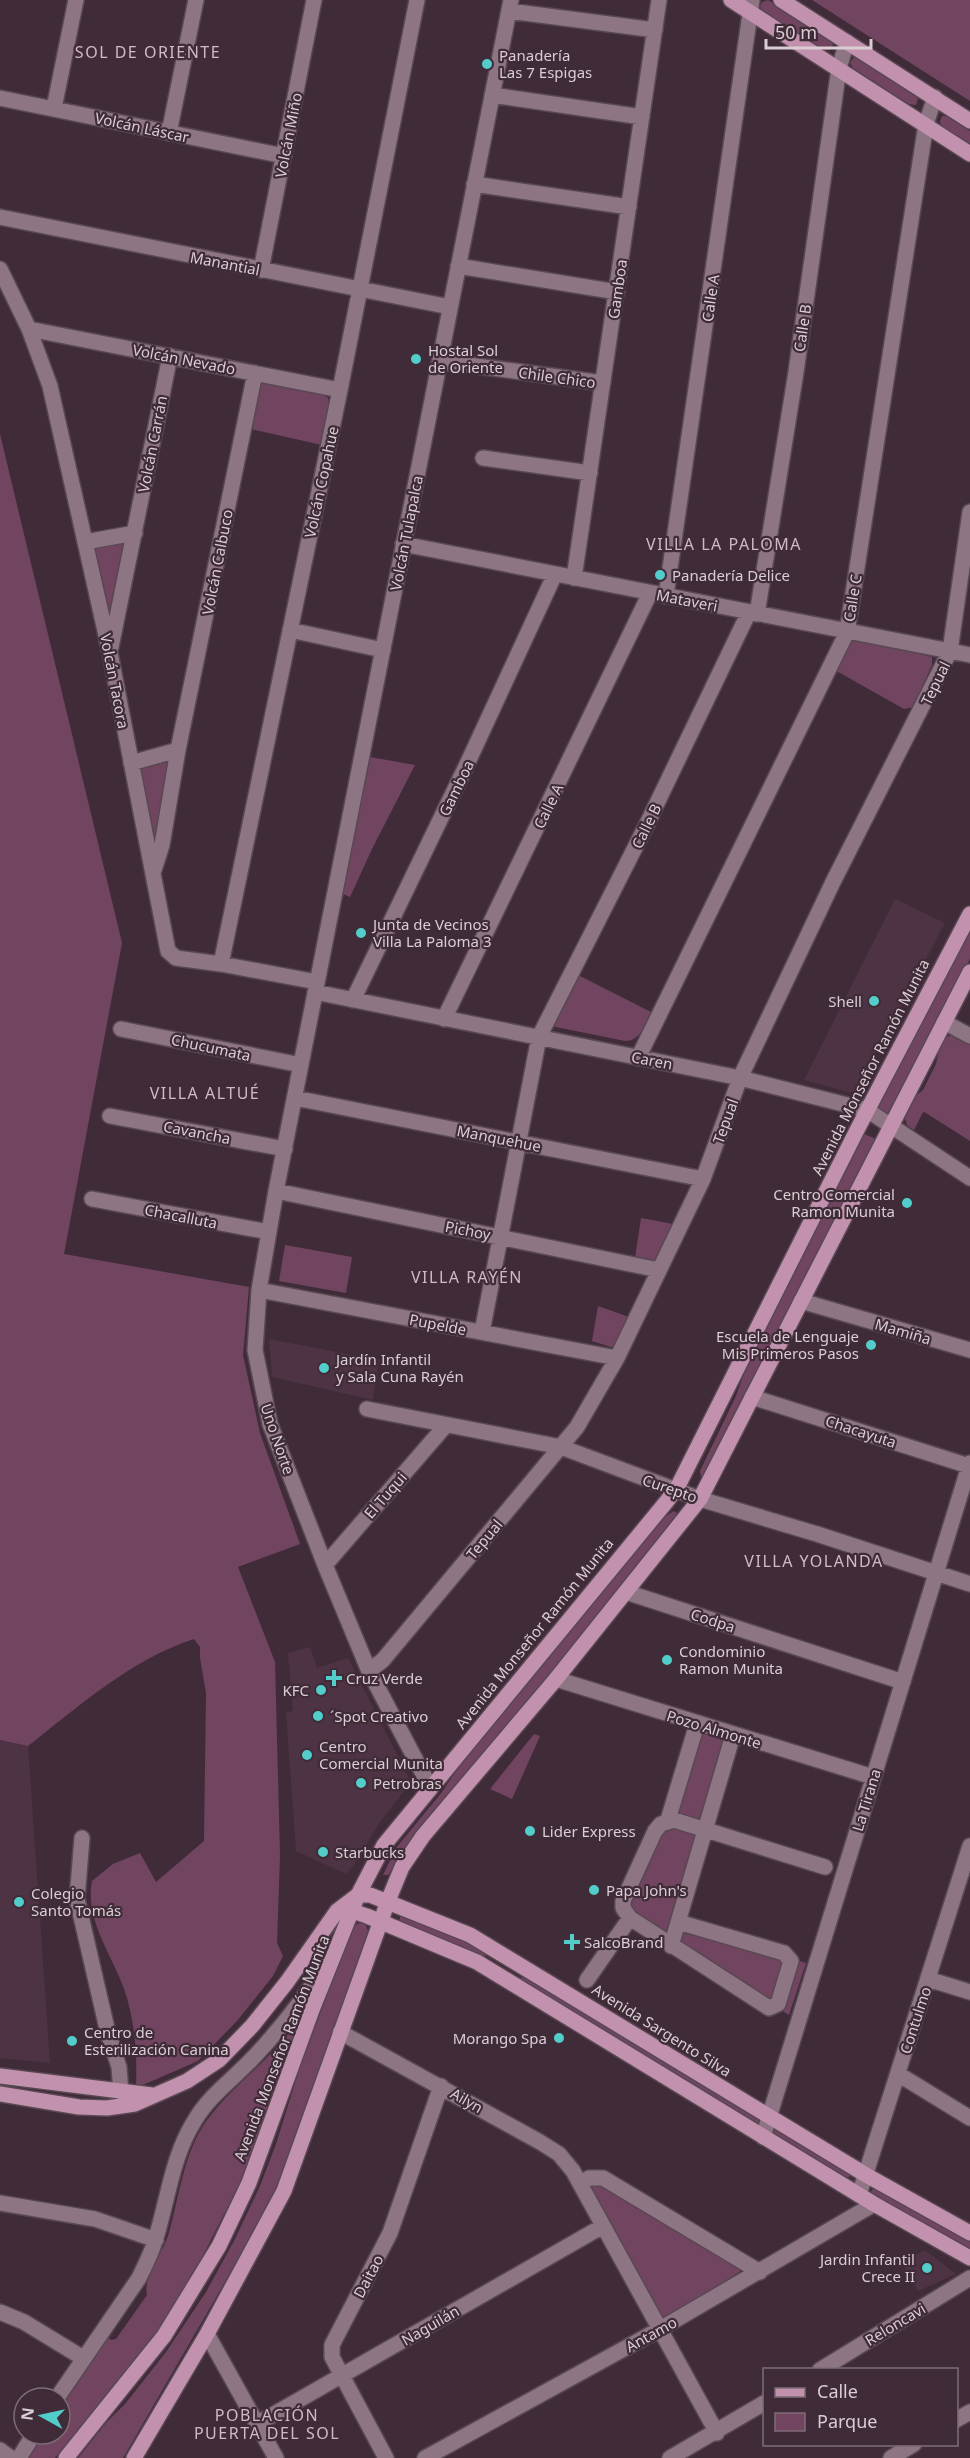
<svg xmlns="http://www.w3.org/2000/svg" width="970" height="2458" font-family="'Noto Sans',sans-serif">
<style>
.built{fill:#4d3343}
.green{fill:#714560}
.lines{fill:none;stroke-linecap:round;stroke-linejoin:round}
.minor-casing{stroke:#584852;stroke-width:18}
.major-casing{stroke:#584852;stroke-width:18}
.minor{stroke:#8d7583;stroke-width:15}
.major{stroke:#c291ae;stroke-width:15}
.poi-dot{fill:#53cdca;stroke:#402c38;stroke-width:2}
.labels{text-anchor:middle;dominant-baseline:central;stroke-width:4.5;stroke-linejoin:round;paint-order:stroke}
.poi-label{font-size:15px;fill:#dacdd4;stroke:#402c38;text-anchor:start}
.street-label{font-size:15px;fill:#dacdd4;stroke:#402c38}
.neighbourhood-label{font-size:16px;letter-spacing:1.5px;fill:#d2b8c7;stroke:#402c38}
</style>
<rect width="100%" height="100%" fill="#402c38"/>
<path class="built" d="M895,899L945,923L855,1094L804,1080Z
M269,1339L379,1360L373,1400L272,1377Z
M310,1647L317,1668L348,1658L409,1778L408,1786L380,1822L354,1865L346,1874L296,1851L286,1712L293,1711L288,1653Z
M0,1740L28,1746L50,2063L0,2058Z
M925,2250L956,2274L918,2291L902,2263Z"/>
<path class="green" d="M768,0L831,41L833,45L830,50H824L762,12L760,6L762,2Z
M812,0H970V101Z
M854,57H859L914,94L918,98L916,105L909,104L853,68L850,63Z
M942,116H946L970,131V145L941,126L940,121Z
M263,382L322,394L328,398L329,404L322,445L251,429L260,384Z
M0,434L122,943L64,1254L249,1287L243,1355L260,1433L300,1544L238,1567L275,1662L280,1855L277,1943L283,1956L273,1976L237,2021L198,2061L136,2088C137,2055 136,2031 127,1998C116,1959 84,1923 92,1881L113,1864L140,1853L156,1882L204,1841L206,1693L200,1658V1647L194,1639C132,1659 79,1706 28,1746L0,1740Z
M127,542L110,618L108,617L92,547Z
M856,639L932,657V665L913,707L904,709L833,669L851,640Z
M370,757L415,765L372,849L350,897L343,894Z
M162,760L169,764L156,843H153L138,768Z
M970,927V959L890,1109L887,1114L877,1112V1106Z
M578,975L651,1012C645,1024 641,1041 625,1041L551,1026Z
M952,1035L970,1043V1141L926,1113L923,1112L914,1130L907,1125L904,1115L910,1100L923,1090L936,1064L940,1044L946,1037Z
M864,1134L874,1138V1141L705,1475L701,1477L700,1471L736,1396L750,1357Z
M641,1218L673,1224L657,1259L653,1261L635,1258Z
M285,1245L352,1257L346,1293L279,1281Z
M598,1306L629,1317L614,1346L611,1347L592,1341Z
M674,1511L677,1513L674,1520L468,1778L411,1842L388,1875H383L396,1848L442,1792L465,1758L661,1519Z
M697,1731L726,1740L670,1941L628,1912L627,1900Z
M534,1734L540,1736L512,1799L490,1789Z
M401,1914L450,1933L493,1955L479,1956L404,1924L399,1921Z
M360,1923H365L368,1931L286,2165L266,2211L123,2458H78L106,2423L125,2404L166,2352L206,2292L234,2241L260,2186L276,2144L301,2064L351,1933L355,1925Z
M680,1925L806,1963L789,2015L675,1945Z
M524,1977L758,2118L759,2123L757,2124L515,1979Z
M303,2013L240,2183L194,2273L158,2330L55,2458H27L42,2434H60V2404L105,2336L111,2340L116,2339L147,2295C143,2276 162,2254 168,2236C179,2199 183,2155 205,2123C233,2083 278,2056 303,2013Z
M774,2128L850,2173L851,2176L846,2178L772,2134V2129Z
M599,2181L741,2268V2271L668,2316L662,2317L588,2184Z
M874,2188L970,2242V2250L874,2197L871,2191Z"/>
<g class="lines">
<g class="minor-casing">
<path id="minor" d="M509,11L655,30
M492,95L642,117
M0,98L284,156
M54,108L76,0
M169,133L196,0
M474,184L629,207
M0,217L450,307
M458,266L617,292
M0,269L29,329L50,386L110,653L168,951L176,958L221,964L317,982
M261,270L314,0
M29,329L340,390
M440,361L603,383
M483,458L590,473
M85,542L135,533
M403,544L970,655
M574,578L659,0
M666,596L752,0
M757,614L796,372L839,68L847,42
M290,630L383,650
M111,647L170,356
M131,763L178,750
M154,870L162,845L178,750L255,373
M221,964L340,390L417,0
M315,992L740,1078L867,1110L970,1178
M353,1000L469,760L555,574
M444,1019L650,593
M944,1022L970,1036
M121,1029L301,1065
M638,1058L847,632L926,124L935,97
M295,1098L703,1179
M110,1116L285,1149
M276,1191L659,1270
M92,1199L269,1232
M259,1290L617,1358
M801,1301L970,1350
M482,1332L539,1037L646,826L749,612
M752,1397L969,1466
M367,1409L561,1447L700,1499L817,1534L970,1584
M325,1565L446,1425
M626,1592L903,1682
M369,1671L383,1660L577,1427L617,1358L703,1179L740,1078L833,882L950,651L970,512
M556,1679L873,1777
M430,1787L369,1671L325,1565L270,1424L255,1350L259,1290L276,1191L511,0
M668,1820L697,1724
M82,1838L77,1899L108,2033L119,2067L121,2092
M678,1922L784,1953L791,1961L778,2004L769,2008L630,1918L623,1908V1901L655,1831L661,1824L674,1820L825,1867
M671,1946L733,1735
M928,1979L970,1992
M587,1980L630,1918
M340,2032L540,2142L559,2154L573,2171L717,2433
M898,2074L970,2118
M763,2137L970,1463
M580,2184L589,2178H603L760,2272
M859,2195L970,1846
M0,2203L95,2219L156,2240
M0,2312L24,2322L83,2358
M207,2334L276,2458
M820,2370L970,2278
M57,2398L139,2278C145,2266 151,2254 155,2241C168,2200 172,2156 195,2120C209,2096 232,2080 251,2060C279,2031 305,1997 327,1963
M956,2420L970,2412
M257,2424L603,2226
M0,2450L11,2458
M19,2458L34,2434
M386,2458L332,2357V2345L390,2233L441,2086
M425,2458L660,2329L874,2204
M670,2458L764,2403
M891,2458L914,2444"/>
</g>
<g class="major-casing">
<path id="major" d="M731,0L970,154
M781,0L970,121
M344,1912L352,1911L367,1916L477,1962L874,2204L970,2258
M0,2076L152,2095
M0,2094L79,2107L107,2108L135,2104L187,2081L219,2060L252,2026L287,1982L337,1911L358,1895H370L470,1935L866,2175L970,2233
M66,2458L164,2336L219,2246L249,2183L312,2010L358,1895L384,1845L667,1501L678,1486L857,1130L970,914
M134,2458L207,2334L284,2191L388,1901L402,1867L423,1836L556,1679L700,1499L970,972"/>
</g>
<use href="#minor" class="minor"/>
<use href="#major" class="major"/>
</g>
<g class="poi-dot">
<circle cx="487" cy="64" r="6"/>
<circle cx="416" cy="359" r="6"/>
<circle cx="660" cy="575" r="6"/>
<circle cx="361" cy="933" r="6"/>
<circle cx="874" cy="1001" r="6"/>
<circle cx="907" cy="1203" r="6"/>
<circle cx="871" cy="1345" r="6"/>
<circle cx="324" cy="1368" r="6"/>
<circle cx="667" cy="1660" r="6"/>
<path d="M331 1669h6v6h6v6h-6v6h-6v-6h-6v-6h6z"/>
<circle cx="321" cy="1690" r="6"/>
<circle cx="318" cy="1716" r="6"/>
<circle cx="307" cy="1755" r="6"/>
<circle cx="361" cy="1783" r="6"/>
<circle cx="530" cy="1831" r="6"/>
<circle cx="323" cy="1852" r="6"/>
<circle cx="594" cy="1890" r="6"/>
<circle cx="19" cy="1902" r="6"/>
<path d="M569 1933h6v6h6v6h-6v6h-6v-6h-6v-6h6z"/>
<circle cx="559" cy="2038" r="6"/>
<circle cx="72" cy="2041" r="6"/>
<circle cx="927" cy="2268" r="6"/>
</g>
<g class="labels">
<g class="poi-label">
<text x="499" y="55">Panadería<tspan x="499" dy="17">Las 7 Espigas</tspan></text>
<text x="428" y="350">Hostal Sol<tspan x="428" dy="17">de Oriente</tspan></text>
<text x="672" y="575">Panadería Delice</text>
<text x="373" y="924">Junta de Vecinos<tspan x="373" dy="17">Villa La Paloma 3</tspan></text>
<text x="862" y="1001" text-anchor="end">Shell</text>
<text x="895" y="1194" text-anchor="end">Centro Comercial<tspan x="895" dy="17">Ramon Munita</tspan></text>
<text x="859" y="1336" text-anchor="end">Escuela de Lenguaje<tspan x="859" dy="17">Mis Primeros Pasos</tspan></text>
<text x="336" y="1359">Jardín Infantil<tspan x="336" dy="17">y Sala Cuna Rayén</tspan></text>
<text x="679" y="1651">Condominio<tspan x="679" dy="17">Ramon Munita</tspan></text>
<text x="346" y="1678">Cruz Verde</text>
<text x="309" y="1690" text-anchor="end">KFC</text>
<text x="330" y="1716">´Spot Creativo</text>
<text x="319" y="1746">Centro<tspan x="319" dy="17">Comercial Munita</tspan></text>
<text x="373" y="1783">Petrobras</text>
<text x="542" y="1831">Lider Express</text>
<text x="335" y="1852">Starbucks</text>
<text x="606" y="1890">Papa John's</text>
<text x="31" y="1893">Colegio<tspan x="31" dy="17">Santo Tomás</tspan></text>
<text x="584" y="1942">SalcoBrand</text>
<text x="84" y="2032">Centro de<tspan x="84" dy="17">Esterilización Canina</tspan></text>
<text x="547" y="2038" text-anchor="end">Morango Spa</text>
<text x="915" y="2259" text-anchor="end">Jardin Infantil<tspan x="915" dy="17">Crece II</tspan></text>
</g>
<g class="street-label">
<text transform="translate(142 127) rotate(12)">Volcán Láscar</text>
<text transform="translate(288 135) rotate(-79)">Volcán Miño</text>
<text transform="translate(225 263) rotate(11)">Manantial</text>
<text transform="translate(617 289) rotate(-82)">Gamboa</text>
<text transform="translate(710 298) rotate(-82)">Calle A</text>
<text transform="translate(802 328) rotate(-82)">Calle B</text>
<text transform="translate(184 359) rotate(11)">Volcán Nevado</text>
<text transform="translate(557 377) rotate(8)">Chile Chico</text>
<text transform="translate(152 444) rotate(-79)">Volcán Carrán</text>
<text transform="translate(321 482) rotate(-78)">Volcán Copahue</text>
<text transform="translate(406 533) rotate(-79)">Volcán Tulapalca</text>
<text transform="translate(217 562) rotate(-79)">Volcán Calbuco</text>
<text transform="translate(852 598) rotate(-81)">Calle C</text>
<text transform="translate(687 600) rotate(11)">Mataveri</text>
<text transform="translate(115 681) rotate(79)">Volcán Tacora</text>
<text transform="translate(935 683) rotate(-64)">Tepual</text>
<text transform="translate(456 788) rotate(-64)">Gamboa</text>
<text transform="translate(548 806) rotate(-64)">Calle A</text>
<text transform="translate(646 826) rotate(-64)">Calle B</text>
<text transform="translate(211 1047) rotate(12)">Chucumata</text>
<text transform="translate(652 1060) rotate(11)">Caren</text>
<text transform="translate(870 1067) rotate(-63)">Avenida Monseñor Ramón Munita</text>
<text transform="translate(725 1121) rotate(-70)">Tepual</text>
<text transform="translate(197 1132) rotate(11)">Cavancha</text>
<text transform="translate(499 1138) rotate(11)">Manquehue</text>
<text transform="translate(181 1216) rotate(11)">Chacalluta</text>
<text transform="translate(468 1230) rotate(11)">Pichoy</text>
<text transform="translate(438 1324) rotate(11)">Pupelde</text>
<text transform="translate(903 1331) rotate(16)">Mamiña</text>
<text transform="translate(861 1431) rotate(18)">Chacayuta</text>
<text transform="translate(278 1439) rotate(71)">Uno Norte</text>
<text transform="translate(670 1488) rotate(19)">Curepto</text>
<text transform="translate(385 1495) rotate(-49)">El Tuqui</text>
<text transform="translate(484 1539) rotate(-50)">Tepual</text>
<text transform="translate(713 1620) rotate(18)">Codpa</text>
<text transform="translate(534 1633) rotate(-51)">Avenida Monseñor Ramón Munita</text>
<text transform="translate(714 1729) rotate(17)">Pozo Almonte</text>
<text transform="translate(866 1800) rotate(-73)">La Tirana</text>
<text transform="translate(915 2020) rotate(-72)">Contulmo</text>
<text transform="translate(662 2030) rotate(32)">Avenida Sargento Silva</text>
<text transform="translate(281 2048) rotate(-69)">Avenida Monseñor Ramón Munita</text>
<text transform="translate(467 2100) rotate(30)">Ailyn</text>
<text transform="translate(368 2276) rotate(-62)">Daitao</text>
<text transform="translate(895 2324) rotate(-31)">Reloncavi</text>
<text transform="translate(430 2325) rotate(-30)">Naguilán</text>
<text transform="translate(651 2334) rotate(-29)">Antamo</text>
</g>
<g class="neighbourhood-label">
<text x="148" y="52">SOL DE ORIENTE</text>
<text x="724" y="544">VILLA LA PALOMA</text>
<text x="205" y="1093">VILLA ALTUÉ</text>
<text x="467" y="1277">VILLA RAYÉN</text>
<text x="814" y="1561">VILLA YOLANDA</text>
<text x="267" y="2415">POBLACIÓN<tspan x="267" dy="18">PUERTA DEL SOL</tspan></text>
</g>
</g>
<rect x="763" y="2368" width="195" height="78" fill="#402c38" stroke="#7e6c76" stroke-width="1.5"/>
<rect x="775" y="2388" width="30" height="9" fill="#c291ae" stroke="#7e6c76" stroke-width="1.5"/>
<text x="817" y="2398" font-size="18" fill="#dacdd4">Calle</text>
<rect x="775" y="2413" width="30" height="18" fill="#714560" stroke="#7e6c76" stroke-width="1.5"/>
<text x="817" y="2428" font-size="18" fill="#dacdd4">Parque</text>
<g transform="translate(42 2416) rotate(278)"><circle r="28" fill="#402c38" stroke="#7e6c76" stroke-width="1.5"/>
<path d="M0-4.5L10 22L0 15L-10 22Z" fill="#53cdca"/>
<text y="-9" font-size="16" font-weight="bold" text-anchor="middle" fill="#dacdd4">N</text>
</g>
<path d="M766 39v9h105v-9" fill="none" stroke="#dacdd4" stroke-width="3"/>
<text x="775" y="39" font-size="18" fill="#dacdd4" stroke="#402c38" stroke-width="4.5" paint-order="stroke">50 m</text>
</svg>
